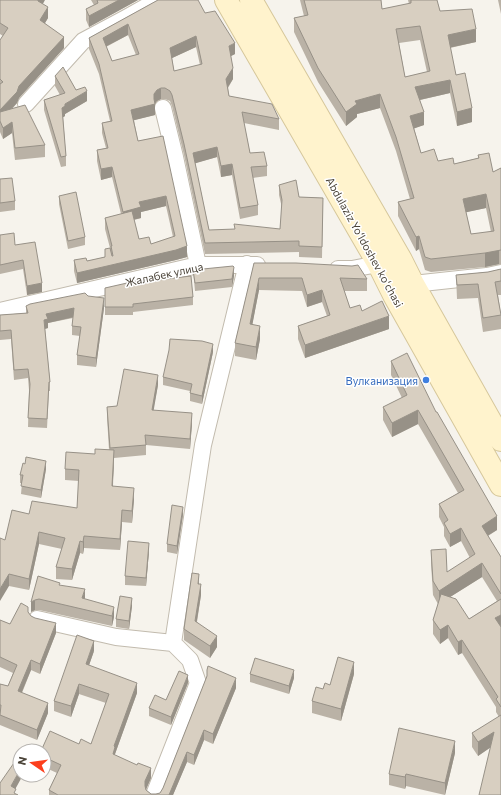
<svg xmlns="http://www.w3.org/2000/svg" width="501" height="795" font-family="Commissioner,sans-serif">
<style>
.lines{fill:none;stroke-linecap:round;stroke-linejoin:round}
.minor-casing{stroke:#c2bbae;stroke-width:18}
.secondary-casing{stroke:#d6c79b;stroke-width:24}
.minor{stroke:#fff;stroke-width:16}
.secondary{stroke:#fff3cd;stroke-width:22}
.wall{fill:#bab2a6;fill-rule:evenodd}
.shaded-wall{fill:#979187}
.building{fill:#d8cfc1;stroke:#979187;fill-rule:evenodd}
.shop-dot{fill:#3f7fe0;stroke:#fff;stroke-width:1.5}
.labels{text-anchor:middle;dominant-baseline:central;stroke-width:3;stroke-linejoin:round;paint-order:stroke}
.street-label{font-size:11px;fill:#4b4439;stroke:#fff}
.shop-label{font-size:11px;fill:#366cbe;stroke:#fff;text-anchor:end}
</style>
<rect width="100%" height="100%" fill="#f6f3ec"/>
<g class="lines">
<g class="minor-casing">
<path id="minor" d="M26,104L83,41L126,18L158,0
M163,108L175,157L198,265
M338,269H352L388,262
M405,289L413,284L487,276L501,273
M0,311L198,265H257
M37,619L116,637L173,643
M154,795L198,683L190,660L173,643L203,445L247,264"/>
</g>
<g class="secondary-casing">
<path id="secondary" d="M226,0L378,263L394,295L501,485
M251,0L401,260L413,284L501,440"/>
</g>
<use href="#minor" class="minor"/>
<use href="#secondary" class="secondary"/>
</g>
<path class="wall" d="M0,0L42,4L48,18L45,23L64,48L19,98L17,103L12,109L45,145V157L15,160L12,133L3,139L0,132V40L3,36L0,34Z
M91,0H138L89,27L86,20V9L94,5Z
M158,0L205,13L235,54L231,56L233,79L228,88L229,96L279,119V130L244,123L250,153L267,166V176L253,178L258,205V215L240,219L232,175L221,177L217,157L195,163L209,230L280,229L282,208L279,195V185L299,197L323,198L322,258L299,257V252L205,254L184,155L172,106L170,101L165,99H161L157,101L155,104V115L134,120L138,141L163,136L187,257L176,260L77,283L74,271V260L87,261L105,257L110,248L105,229V218L121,214L112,177L101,180L97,161V150L106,148L102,133V123L110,121L99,74L89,49V38ZM128,35L136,55L112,61L106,47ZM196,47L200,65L174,71L172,58ZM166,206L173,237L151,244L139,239L134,220L141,218V212Z
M300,0H382H381L382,9L409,4L408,0H437L440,11L476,42L450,48L456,75L472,122L457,126L450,93L420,100L424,125L414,128L421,153L438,161L454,164L478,158V155L493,172L501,168V264L485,267L431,272L425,270L419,249L416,251L398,216V202L410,199L396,151L380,108L357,114V117L346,126L318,82L294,32V18L304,16ZM420,40L427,72L405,77L399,43ZM486,208L491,232L471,234L466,212Z
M498,0H501V14Z
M55,76L76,90L87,101L65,114V116L63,117L66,156V166L61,167L44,110V100L60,95L55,86Z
M0,179L15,201V210L0,212Z
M59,196L85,237V245L68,249L59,204Z
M0,235L15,245L42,292L27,295L23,269L0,274Z
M254,263L367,279V291H344L350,308L362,311L389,329L305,358L298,339V326L327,316L322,302L307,307L302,291L259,290L252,325L260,339L256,360L235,356V343Z
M501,269V295H498L501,315V329L483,332L478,298L457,299L456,275L488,272Z
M193,270L234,276L232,287L195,291Z
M158,280L193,297V305L133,312V315H105V288Z
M88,296L104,308L96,367L77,365V355L80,336L72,335V326L73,318L48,323V328L45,329L50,382V391H49L47,428L28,427L29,390L28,378L14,380L11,339L0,340V315L26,313V306Z
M213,352L202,404L190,401V391L163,385V377Z
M391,361L436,412L497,530L488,536L501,557V795L491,747L478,756L472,747V733L499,717L496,712V707L462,653L458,655L448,638L440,644L433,634V620L438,604L433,595L431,563V550L447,572L470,558L461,541L450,547L444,536V527L439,517V504L458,493L418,424L392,437L383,420V407L402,398L391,375ZM482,577L497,601L469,619L450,597Z
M158,385L153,410L192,423L190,449L146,445V455L114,458L113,486L134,499L132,523L122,522L120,550L84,548L83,554L80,553L72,580L56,579V567L62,549L39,544L29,590L9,586L5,540L29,514L77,508L79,481L65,480V469L95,454L109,450L107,417V407L117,406Z
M25,464L46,469L41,498L21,494L22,483H20V475Z
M183,515L177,554L167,552V544Z
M149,551L146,586L125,585V576Z
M38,576L60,586L85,599L114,617L112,626L39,610H35L31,612Z
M199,584L201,595L197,622L217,647L210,658L184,640V629Z
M132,606L129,629L116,627V619Z
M28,612L31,616L56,633L40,674L31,670L22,693L48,713L37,740L0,725V684L8,686L13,673L0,667V620L10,624Z
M94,651L89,665L137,693L115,754V755L151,778L146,789V790L151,794H156L160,793L163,788L207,676L236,688L213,744L204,740L194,765L187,762L173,795H49V790L57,773L44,767V751L79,744H91L106,703L79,694L71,717L54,711V701Z
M250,674L294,678L289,694L250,682Z
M354,674L341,721L312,713V701L323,689L330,685Z
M188,683L171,725L149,716V708L166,700Z
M455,753L445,795L406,786L405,789L389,785V774Z"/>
<path class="shaded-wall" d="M38,0H45L38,13Z
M119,0H138L89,27V16Z
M48,7V18L40,31V20Z
M128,24V35L103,48V38Z
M476,29V42L448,48V35Z
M196,36V47L170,59V48Z
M64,37V48L19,98L17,103L0,121V110L19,86Z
M235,43V54L229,57V46Z
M233,68V79L226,90V79Z
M450,80V93L415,101V87Z
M161,88V99L157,101L154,105L155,104V115L131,121V110L154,94L157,90Z
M87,91V101L65,114V116L62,118V108L65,104Z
M380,94V108L357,114V117L346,126V112L355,101Z
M472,108V122L457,126V112Z
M424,112V125L410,130V116Z
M12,122V133L3,139V128Z
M217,147V157L193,164V153Z
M232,164V175L221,177V166Z
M112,167V177L101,180V169Z
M486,194V208L463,213V199Z
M166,196V206L141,212V218L123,222V212L139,202Z
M419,236V249L416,251V237Z
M187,246V257L176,260L77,283V273Z
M499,250V264L485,267V253Z
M234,267V276L232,287V279Z
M259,278V290L250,337V324Z
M42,283V292L27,295V286Z
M322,290V302L307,307V295Z
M104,298V308L96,367V358Z
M74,308V317L48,323V328L44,329V320L46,314Z
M389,316V329L305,358V345Z
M260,326V339L256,360V347Z
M213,344V352L202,404V396Z
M158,375V385L152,420V410Z
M418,410V424L392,437V423Z
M192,413V423L190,449V439Z
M114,450V462L112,498V486Z
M46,461V469L41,498V490Z
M134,488V499L132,523V511Z
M183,507V515L177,554V546Z
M122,510V522L120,550V539Z
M497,516V530L482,539V526Z
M461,528V541L450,547V534Z
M39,532V544L29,590V579Z
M84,536V548L83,554V542Z
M80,541V553L72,580V569Z
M149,543V551L146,586V578Z
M482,563V577L439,604V591Z
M9,574V586L0,601V589Z
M199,574V585L198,584Z
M201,584V595L195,632V621Z
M85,589V599L82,598Z
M132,598V606L129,629V621Z
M35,600V610L31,612V602Z
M114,607V617L112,626V616Z
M501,615V628L495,618Z
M56,623V633L40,674V664Z
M448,625V638L440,644V630Z
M217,636V647L210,658V646Z
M462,640V653L458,655V642Z
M94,641V651L86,674V664Z
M31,660V670L18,701V691Z
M354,662V674L341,721V709Z
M294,670V678L289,694V686Z
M188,675V683L171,725V717Z
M236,678V688L213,744V734Z
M137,683V693L115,754V757L113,754L114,746Z
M79,684V694L71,717V706Z
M48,703V713L37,740V730Z
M204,730V740L194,765V755Z
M494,732V745L478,756V742Z
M455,741V753L445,795V783Z
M187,752V762L173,795H169Z
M151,768V778L145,792V781Z
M20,770V775H23L12,795L11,786Z
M406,774V786L405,789V777Z"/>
<path class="building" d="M0,0H38V1L48,7L40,20L64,37L19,86L17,92L0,110V84L3,82L0,79V40L8,28L0,23Z
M97,0H119L89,16L86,9L98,3Z
M158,0H198L205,13L215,11L235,43L229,46L233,68L226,79L229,96L272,104L279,119L242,112L250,153L264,152L267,166L251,167L258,205L240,208L232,164L221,166L217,147L193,153L209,230L235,229L234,224L280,229L282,200L279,185L296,180L299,197L323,198L322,247L299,246V241L205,243L184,144L172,95L170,91L165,88H161L157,90L154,94V99L155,104L131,110L138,141L163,136L187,246L176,250L77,273L74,260L86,258L87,261L105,257V249L110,248L112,256H113L111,246H112L105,218L132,211L139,239L149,237L151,244L175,236L166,196L139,202L141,207L123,212L112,167L101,169L97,150L108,148L102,123L112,121L99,64L89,38ZM128,24L139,54L112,61L103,38ZM196,36L202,64L174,71L170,48Z
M304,0H381L382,9L411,3V0H437L440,11L472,9L476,29L448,35L456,75L465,73L472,108L457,112L450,80L415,87L424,112L410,116L421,153L434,149L438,161L453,158L454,164L479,158L478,155L489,153L493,172L501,168V250L485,253L431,259L425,257L419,236L416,237L398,202L414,198L396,137L380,94L355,101L357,104L346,112L318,68L294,18L308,15ZM420,26L430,71L405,77L396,29ZM486,194L494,231L471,234L463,199Z
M63,67L76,90L85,87L87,91L65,104V106L62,108L66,156L61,157L44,100L65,93L55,76Z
M25,105L45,145L15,148L12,122L3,128L0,121V112Z
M12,178L15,201L0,203V179Z
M76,192L85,237L68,241L59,196Z
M14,233L15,245L35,242L42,283L27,286L23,260L0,265V235Z
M254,263H296L352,266L358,265L367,279L340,278L350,308L360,305L362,311L382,301L389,316L305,345L298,326L330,315L322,290L307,295L302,278H259L250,324L260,326L256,347L235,343Z
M233,266L234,267L232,279L195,283L193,270Z
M501,269V281L495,282L501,315L483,318L478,284L457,285L456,275L488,272Z
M158,276V280L191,276L193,297L133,304V307H105V288Z
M85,293L88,296L104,298L96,358L77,355L81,327L72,326L74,308L46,314L48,319L44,320L50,382H49L47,419L28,418L30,384L28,369L14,370L11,330L0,331V315L28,313L26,306L30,304Z
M170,339L202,341L213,344L202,396L190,393L192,384L163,377L169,350Z
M407,353L436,412H437L497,516L482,526L501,557V594L482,563L439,591L433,581L431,550L446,549L447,572L475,554L461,528L450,534L444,523L448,520L439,504L464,490L418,410L392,423L383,407L407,395L391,361Z
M124,369L158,375L152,410L192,413L190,439L145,435L146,445L110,448L107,407L117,406Z
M95,449L114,450L112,486L134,488L132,511L122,510L120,539L84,536L83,542L80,541L72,569L56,567L65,538L39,532L29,579L9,574L0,589V538L5,540L12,510L29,514L32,501L77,508L79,470L65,469L66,452L95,454Z
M26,457L46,461L41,490L21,486L23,475H20L23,463L25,464Z
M172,505L183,507L177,546L167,544Z
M128,541L149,543L146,578L125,576Z
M192,573L199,574L198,584H201L195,621L217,636L210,646L184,629Z
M38,576L60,583L59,585L85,589L82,598L114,607L112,616L39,599L35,600L31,602Z
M441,594L456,599L469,619L501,599V615L495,618L501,627V707L496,699L498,697L462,640L458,642L448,625L440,630L433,620Z
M120,596L132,598L129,621L116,619Z
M21,603L28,607V612L31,616L35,618L56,623L40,664L31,660L18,691L48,703L37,730L0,715L1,705H0V684L8,686L17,665L0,657V620L10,624Z
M77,635L94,641L86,664L137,683L114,746L115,747L113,754L137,765L138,763L151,768L145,781V786L146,790L151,794H156L160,793L163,788L207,676V670L208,666L236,678L213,734L204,730L194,755L187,752L169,795H58L49,790L61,765L44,757V751H41L50,731L79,744L81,739L91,744L109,694L79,684L71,706L54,701Z
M338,657L354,662L341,709L312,701L316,687L323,689L325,683L330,685Z
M255,658L294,670L289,686L250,674Z
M179,671L188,675L171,717L149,708L155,695L166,700Z
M501,715V795H479L494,732L478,742L472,733Z
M399,728L455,741L445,783L406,774L405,777L389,774Z
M16,760L20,763V770L11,786L16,789L14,793L18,795H0V783Z"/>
<circle class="shop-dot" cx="426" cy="380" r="4"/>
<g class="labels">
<g class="street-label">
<text transform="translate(365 242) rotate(61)">Abdulaziz Yoʻldoshev koʻchasi</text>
<text transform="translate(164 274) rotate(-12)">Жалабек улица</text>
</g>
<g class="shop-label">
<text x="418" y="380">Вулканизация</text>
</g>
</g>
<g transform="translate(32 763) rotate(283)"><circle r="19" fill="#ffffff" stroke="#b7b4b0"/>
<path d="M0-3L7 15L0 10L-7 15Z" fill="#fc3f1d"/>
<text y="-6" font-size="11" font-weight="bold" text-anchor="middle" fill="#4b4439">N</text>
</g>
</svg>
